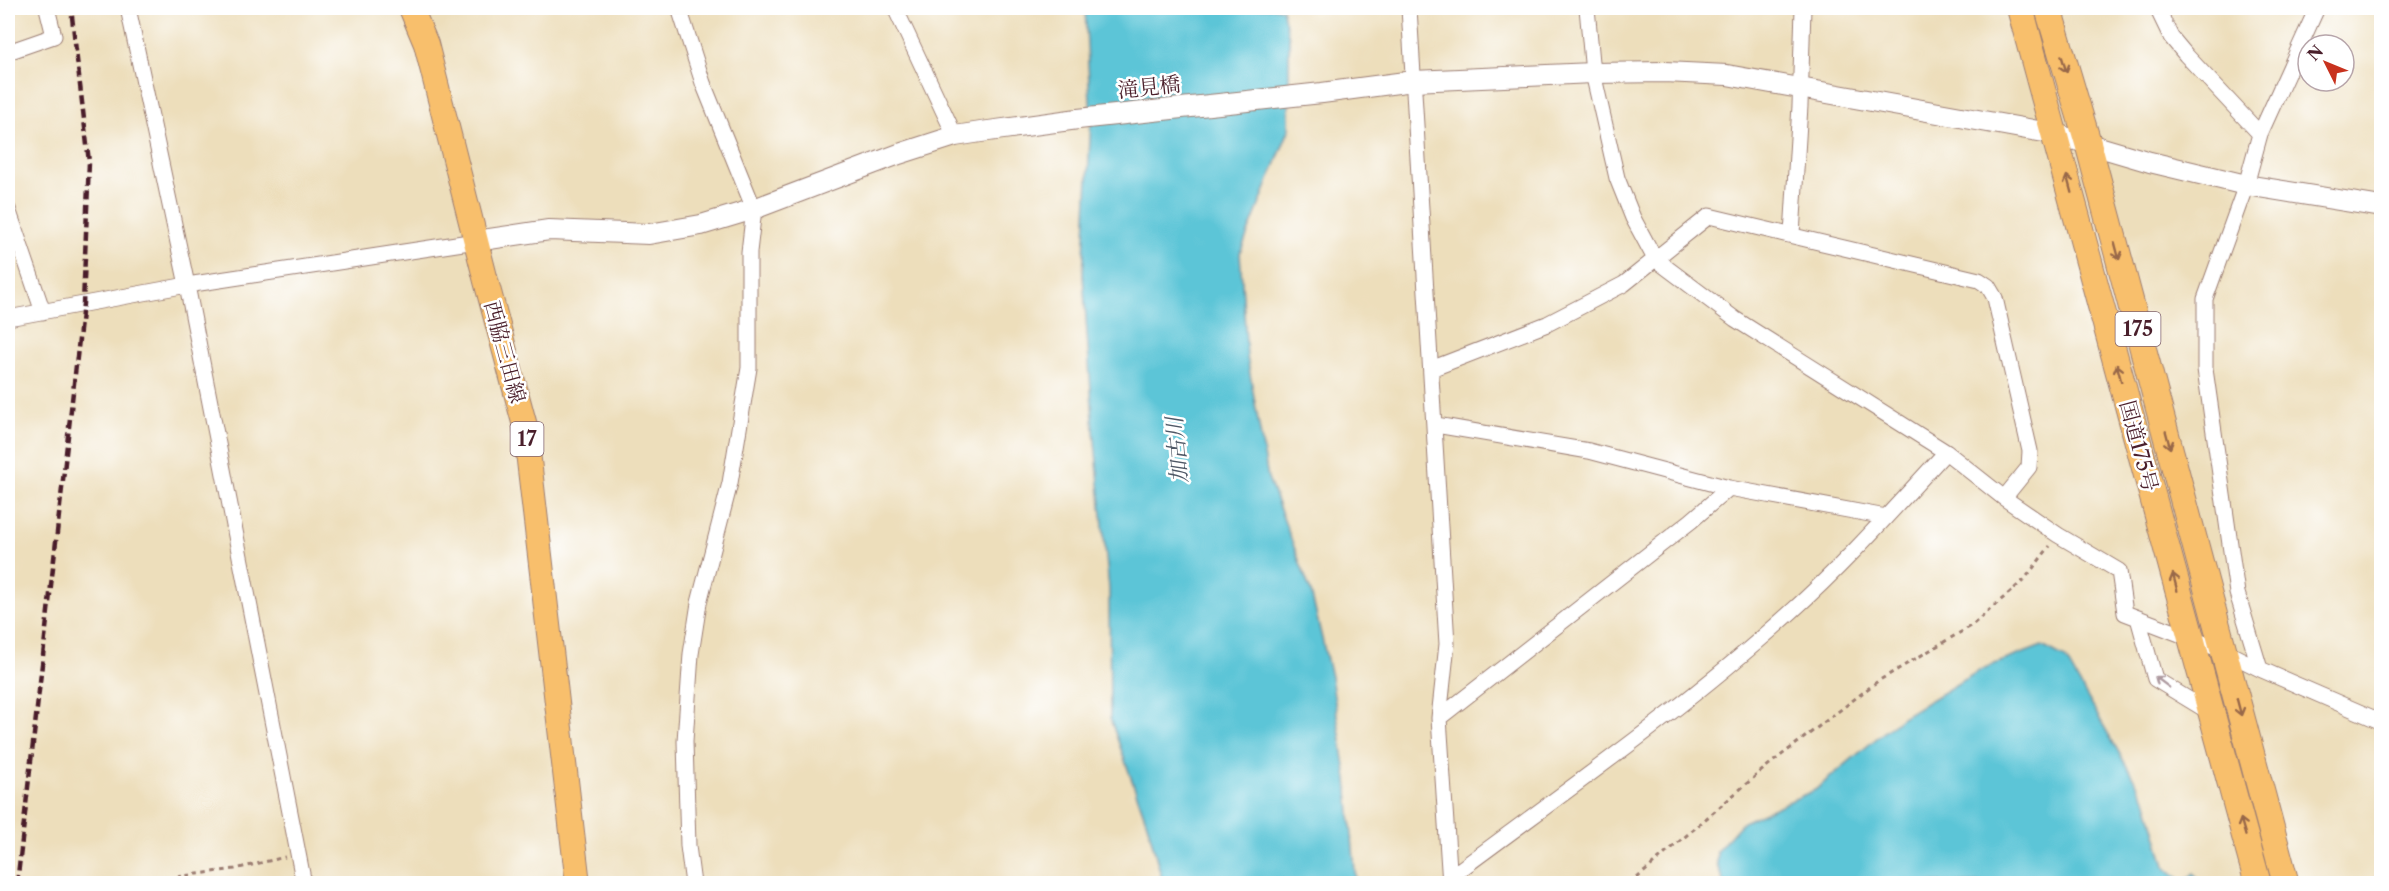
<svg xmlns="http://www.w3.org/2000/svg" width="2389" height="891" font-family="'Libre Caslon Text','Noto Serif JP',serif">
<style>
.water{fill:#5cc5d7;stroke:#537281;stroke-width:1.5}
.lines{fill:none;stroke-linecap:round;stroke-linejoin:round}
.minor-casing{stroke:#9c7e73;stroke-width:17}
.tertiary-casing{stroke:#9c7e73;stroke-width:22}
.primary-casing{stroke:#9c7e73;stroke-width:26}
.trunk-casing{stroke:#9c7e73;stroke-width:28}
.path{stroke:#9c7e73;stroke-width:3;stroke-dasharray:4.5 4.5;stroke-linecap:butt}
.minor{stroke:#fff;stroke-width:15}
.tertiary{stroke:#fff;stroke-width:20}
.primary{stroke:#f8bf6c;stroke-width:24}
.trunk{stroke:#f8bf6c;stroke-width:26}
.rail{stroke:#4a1f2b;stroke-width:4.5;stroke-dasharray:9 4.5;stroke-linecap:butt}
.oneway{stroke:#986748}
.oneway2{stroke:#ae9aa0}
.labels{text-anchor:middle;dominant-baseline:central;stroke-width:5;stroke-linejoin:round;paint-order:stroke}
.shield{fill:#fff;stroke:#80626b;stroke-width:1.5}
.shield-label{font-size:20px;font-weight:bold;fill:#4a1f2b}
.street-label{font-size:21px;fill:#4a1f2b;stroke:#fff}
.water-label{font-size:22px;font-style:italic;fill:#505967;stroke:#fff}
</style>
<rect width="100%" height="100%" fill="#fff"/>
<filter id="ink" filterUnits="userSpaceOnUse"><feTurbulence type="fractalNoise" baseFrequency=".0167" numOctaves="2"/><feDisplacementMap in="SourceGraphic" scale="12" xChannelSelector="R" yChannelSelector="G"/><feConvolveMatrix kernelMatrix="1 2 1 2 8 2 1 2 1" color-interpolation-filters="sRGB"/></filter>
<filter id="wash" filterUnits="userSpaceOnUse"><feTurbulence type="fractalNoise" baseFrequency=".008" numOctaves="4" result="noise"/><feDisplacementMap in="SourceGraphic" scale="24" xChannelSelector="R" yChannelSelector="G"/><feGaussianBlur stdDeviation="1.35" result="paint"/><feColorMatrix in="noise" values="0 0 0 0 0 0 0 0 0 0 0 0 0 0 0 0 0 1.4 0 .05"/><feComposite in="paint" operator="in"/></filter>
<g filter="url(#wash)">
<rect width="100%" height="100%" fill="#eddebb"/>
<path class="water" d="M1085,8H1282L1289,38V130L1240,253L1247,357L1268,478L1311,592L1331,677L1347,779L1356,883H1163L1147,823L1110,718L1109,589L1093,420L1083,275L1091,119Z
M2042,646L2065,658L2147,802L2165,866L2183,882L2194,873L2201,883H1724L1717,865V851L1743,822L1815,790L1902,717L1982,669Z"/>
</g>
<g filter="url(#ink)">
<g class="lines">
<g class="minor-casing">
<path id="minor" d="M128,8L187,285L304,884
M679,8L703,83L754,209L749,252V368L730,483L699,603L691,654L685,741L688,846L693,884
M895,8L955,136
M1409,8L1447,644L1439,718L1450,884
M1587,8L1593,73L1617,178L1633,218L1655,259L1735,319L1946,452L2004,498L2058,535L2119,571L2125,613L2224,651L2260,669L2382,722
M2157,8L2171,37L2186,55L2260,134
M8,52L54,36L47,8
M8,209L43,312
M1792,234L1800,106L1803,8
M8,318L187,285L476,241
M1431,369L1547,324L1624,284L1709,216L1979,280L1988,286L1995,298L2030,451L2029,467L2004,498
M1436,425L1589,451L1729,488L1886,517
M2138,618L2155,679L2211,713
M2260,669L2237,593L2205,369V299L2246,185L2260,134L2317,8
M1439,718L1691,521L1729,488
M1449,878C1564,792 1684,709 1791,612C1846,563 1896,506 1946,452"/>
</g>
<g class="tertiary-casing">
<path id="tertiary" d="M476,241L549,230L649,234L701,225L754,209L899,154L955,136L981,132L1078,119L1322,93L1413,81L1593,73L1665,72L1727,75L2055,134L2150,162L2246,185L2382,207"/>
</g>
<g class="primary-casing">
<path id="primary" d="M411,8L426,44L486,281L525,426L578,884"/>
</g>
<g class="trunk-casing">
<path id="trunk" d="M2020,8L2258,884
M2048,8L2088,143L2286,884"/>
</g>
<path class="path" d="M124,884L235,869L285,857
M1630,884L1766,767L1878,681L1971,626L2024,580L2050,546"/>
<use href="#minor" class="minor"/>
<use href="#tertiary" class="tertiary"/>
<use href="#primary" class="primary"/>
<use href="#trunk" class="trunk"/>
<path class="rail" d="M17,884L83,304L89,162L71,8"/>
</g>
<defs><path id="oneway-shaft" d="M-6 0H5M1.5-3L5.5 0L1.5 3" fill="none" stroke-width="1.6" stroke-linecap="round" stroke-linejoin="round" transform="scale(1.5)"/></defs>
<g class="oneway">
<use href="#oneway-shaft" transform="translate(2064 64) rotate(73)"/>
<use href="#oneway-shaft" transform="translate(2069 184) rotate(-105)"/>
<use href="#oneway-shaft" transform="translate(2117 251) rotate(75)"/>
<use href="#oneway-shaft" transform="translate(2119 373) rotate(-105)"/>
<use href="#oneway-shaft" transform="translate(2168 440) rotate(75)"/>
<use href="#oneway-shaft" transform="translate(2175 582) rotate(-105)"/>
<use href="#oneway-shaft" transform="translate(2239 707) rotate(75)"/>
<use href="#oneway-shaft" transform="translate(2243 827) rotate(-106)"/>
</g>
<use class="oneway2" href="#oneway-shaft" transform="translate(2162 682) rotate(-143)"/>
</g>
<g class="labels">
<g class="shield">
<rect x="2115.5" y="312" width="45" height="34" rx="4.5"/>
<rect x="510.5" y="422" width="33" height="34" rx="4.5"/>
</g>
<g class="shield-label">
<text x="2138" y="329">175</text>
<text x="527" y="439">17</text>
</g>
<g class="street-label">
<text transform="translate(1149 87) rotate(-6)">滝見橋</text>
<text transform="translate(505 352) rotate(75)">西脇三田線</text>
<text transform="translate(2139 446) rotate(75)">国道175号</text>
</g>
<g class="water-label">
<text transform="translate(1177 450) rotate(-95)">加古川</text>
</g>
</g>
<rect width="2389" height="891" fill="none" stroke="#fff" stroke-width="30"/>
<g transform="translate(2326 63) rotate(313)"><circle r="28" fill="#ffffff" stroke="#b7a5aa" stroke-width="1.5"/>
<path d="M0-4.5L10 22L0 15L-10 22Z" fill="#c8321e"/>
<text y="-9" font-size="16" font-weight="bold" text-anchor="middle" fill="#4a1f2b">N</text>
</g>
</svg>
